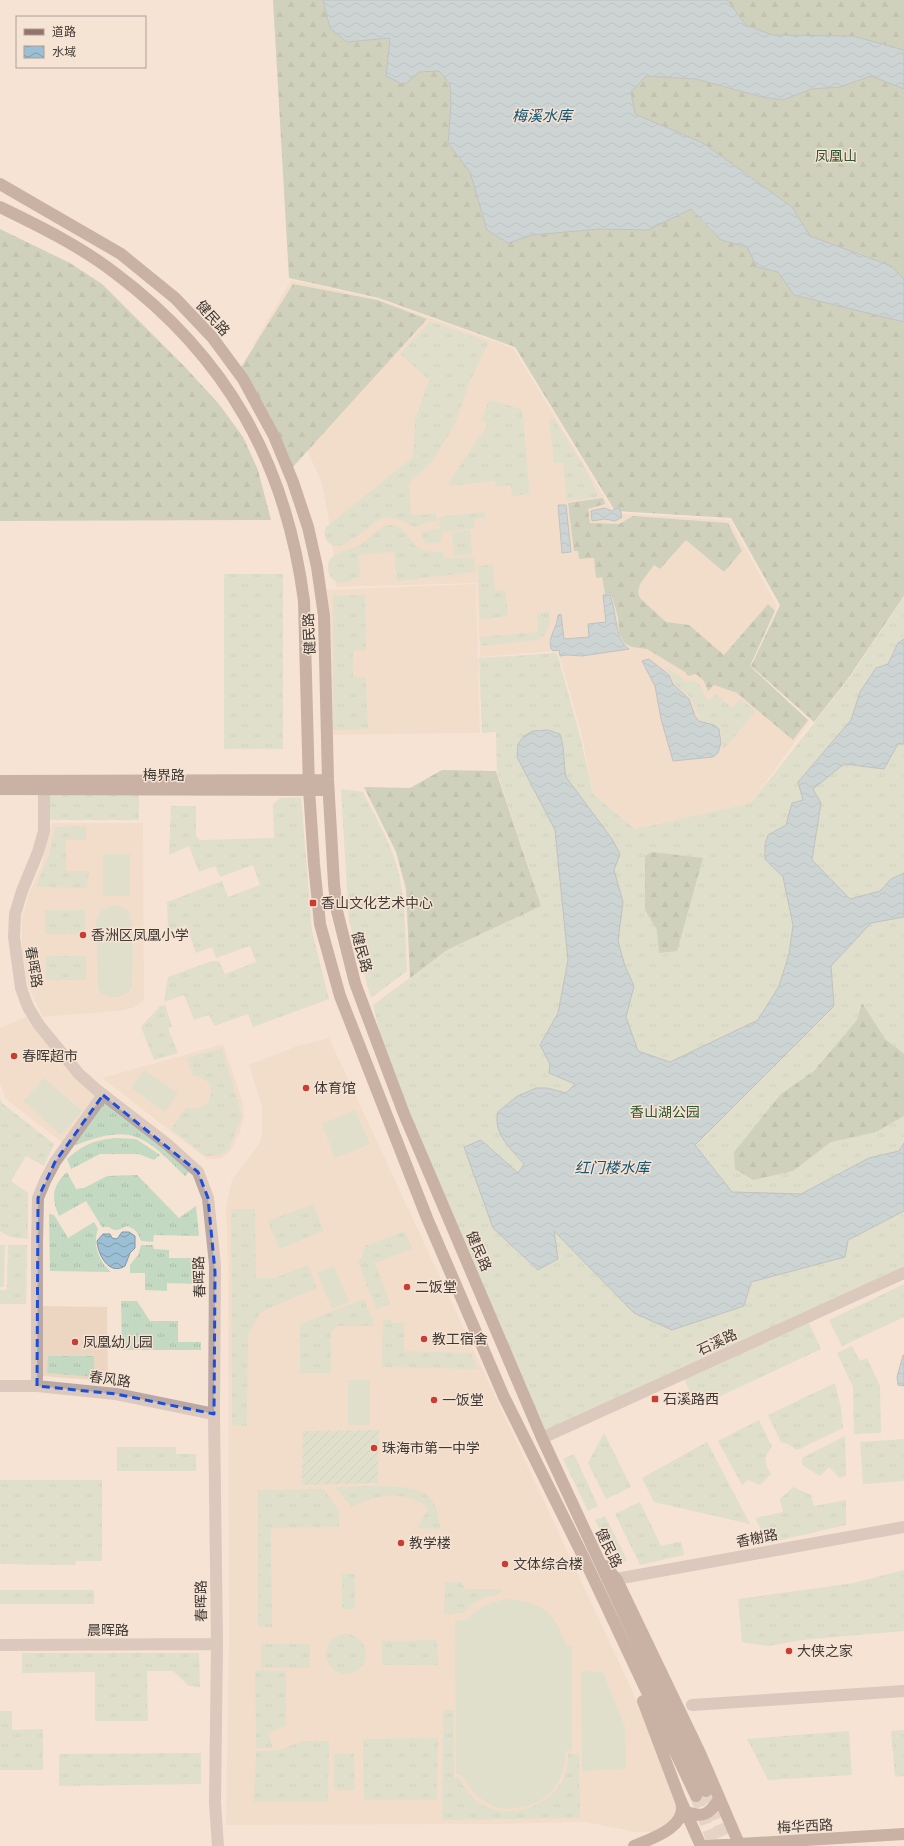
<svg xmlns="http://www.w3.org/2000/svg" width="904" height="1846" font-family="Quicksand,'Noto Sans SC',sans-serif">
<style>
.built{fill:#edd6c1}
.grass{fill:url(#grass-tufts)}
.forest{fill:url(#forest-firs)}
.garden{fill:url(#garden-furrows)}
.pitch{fill:#c4d9c2}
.water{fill:url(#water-waves);stroke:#8098a4}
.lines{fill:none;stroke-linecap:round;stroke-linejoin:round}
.major-tunnel{stroke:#d1c1b4;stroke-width:12;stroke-dasharray:12 6;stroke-linecap:butt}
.minor{stroke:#baa8a4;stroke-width:12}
.major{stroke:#93736c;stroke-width:12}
.marked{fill:none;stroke:#1d4ed8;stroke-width:3;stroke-dasharray:8 5;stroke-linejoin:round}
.poi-dot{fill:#ca3d33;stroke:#f5e3d4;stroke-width:1.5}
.labels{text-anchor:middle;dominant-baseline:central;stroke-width:3;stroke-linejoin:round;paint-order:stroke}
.park-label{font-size:14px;fill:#30562d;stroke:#f5e3d4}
.street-label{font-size:14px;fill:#403933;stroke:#f5e3d4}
.poi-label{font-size:14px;fill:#403933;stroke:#f5e3d4;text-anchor:start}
.water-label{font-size:15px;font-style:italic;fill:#155573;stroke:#f5e3d4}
</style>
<defs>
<pattern id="grass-tufts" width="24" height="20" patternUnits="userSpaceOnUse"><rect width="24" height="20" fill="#c4d9c2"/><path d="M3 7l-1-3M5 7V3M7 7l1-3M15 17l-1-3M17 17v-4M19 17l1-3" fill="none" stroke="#a9bba7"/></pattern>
<pattern id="forest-firs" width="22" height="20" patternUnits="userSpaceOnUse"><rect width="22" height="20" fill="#a1bb9f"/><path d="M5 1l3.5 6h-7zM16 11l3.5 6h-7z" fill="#859982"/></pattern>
<pattern id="garden-furrows" width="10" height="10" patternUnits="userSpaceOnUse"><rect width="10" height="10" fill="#c4d9c2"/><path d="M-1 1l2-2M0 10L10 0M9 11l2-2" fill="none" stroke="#a9bba7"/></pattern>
<pattern id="water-waves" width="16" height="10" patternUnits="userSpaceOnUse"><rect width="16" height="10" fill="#9bc0d5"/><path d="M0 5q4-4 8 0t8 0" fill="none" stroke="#809dad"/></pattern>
</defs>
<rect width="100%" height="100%" fill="#f5e3d4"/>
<path class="built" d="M291,280L378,299L513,348L614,513L730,520L777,606L748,667L810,721L751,803L635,829L593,794L581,732L558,651L480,657L477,583L336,587L331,530L321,481L295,424L265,373L253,345Z
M476,584L480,733L329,735L325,590Z
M52,823H143L144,1000L133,1008L117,1011L43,1017L28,986L22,950V919L29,893L41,867Z
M30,1015L101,1095L65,1145L6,1099L0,1084V1028Z
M329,1038L675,1783L678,1814L657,1832H636L585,1822L500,1824L226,1825L229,1638L228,1258L226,1209L232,1180L259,1144L262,1134V1107L249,1065L297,1046Z
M223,1044L243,1103L244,1116L240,1132L231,1150L221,1159H207L102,1078Z
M42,1306L107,1307L108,1381L42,1376Z"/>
<path class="grass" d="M430,321L489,342L469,383L455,424L432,462L409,483L411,515L436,514L437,521L427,522L417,527C405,525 400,516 384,518C370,521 341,558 328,542C324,537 324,532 326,527L413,457L415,419L429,380L400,354Z
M489,400L522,409L530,494L512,496L511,485L495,487V481L449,486V482L488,424L482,420Z
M549,419H554L585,468L599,497L567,501L563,463H554Z
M485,512L486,518L474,519L475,528L441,532L442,542L425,544L421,532L440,528L439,517Z
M391,525C418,528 403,557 443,551L444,558H474L475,572L397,581L394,552L359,555L360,577C353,578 348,584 340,583C335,582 330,578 329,573C322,552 348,552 361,544C372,538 376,527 391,525Z
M470,530L472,554L454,555L452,532Z
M493,565L495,591L505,590L508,616L480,620L478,566Z
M224,574H283V749H224Z
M365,595L366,650L353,651V677H366L368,729L333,730V596Z
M904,597V1273L542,1438L391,1081L373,1005L447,950L541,906L497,771L496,732L482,733L479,658L557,653L579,732L593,794L635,829L751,803L848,680Z
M549,612C551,624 549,634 537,640L481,646L480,637L538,632L537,613Z
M663,667L678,675L685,681C701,680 700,685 706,699L711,700L715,694L719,696L732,708L740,699L756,711L723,750C721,728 722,726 700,720L691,698L674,683L670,674Z
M341,789L363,792C375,817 391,843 398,870C406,904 405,938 407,971L371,998L349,921Z
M50,795H139V820H50Z
M301,797L312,931L329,999L253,1027L248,1014L214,1026L209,1015L194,1020L184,995L164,1002L168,977L212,961H219L225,974L256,962L250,946L216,958L212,947L196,953L186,925L168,931L167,902L222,881L228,897L260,885L253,865L220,877L215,866L199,872L189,846L169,855L171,806H196V836L200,840L274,838L273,804L280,798Z
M86,826V840H66V871H89L87,888L36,887L49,854L55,827Z
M45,910H85V934H45Z
M46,956H86V980H46Z
M165,1005L172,1026L168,1028L178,1053L154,1060L141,1027L160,1006Z
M222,1048L242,1116L229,1149L219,1156H205L171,1129L186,1107C213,1117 222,1077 193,1076L187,1058Z
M0,1098L2,1103L54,1144L44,1166L26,1156L11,1181L28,1193V1239L10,1237L0,1231Z
M104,1100L191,1170L185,1176C146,1137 133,1122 76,1145L73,1144Z
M116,1138L136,1139L160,1155L154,1160L139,1154H100L71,1169L67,1159C83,1145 94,1140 116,1138Z
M67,1172L76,1189L84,1188L107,1176L137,1175L179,1218L196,1206L199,1236L154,1235L153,1242L141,1241C138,1233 136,1229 127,1226C119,1229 117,1233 109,1227H102L86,1201L59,1216C51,1198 52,1186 67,1172Z
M313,1204L324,1231L279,1249L268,1221Z
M231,1209H255L256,1278H275L308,1265L317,1288L261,1312L248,1334L247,1426L232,1425Z
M49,1214L54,1215L68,1238L94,1222L98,1229C92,1245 99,1261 111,1272L50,1271Z
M405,1231L412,1249L375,1263L390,1304L376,1309L358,1262L362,1257L365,1246Z
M8,1245H27L26,1304H0V1290H7Z
M141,1245H153L154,1249L169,1250V1258H195L196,1284L167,1283V1291L145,1290V1273H130V1265L138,1255Z
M904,1284V1317L842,1346L829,1320Z
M364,1299L375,1326H338L331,1332V1373H300V1324Z
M121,1301H137L150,1321H178V1342H201V1350H122Z
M383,1320H392L393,1323H404V1351L471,1353L478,1369L382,1367Z
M808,1321L821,1349L697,1407L684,1379Z
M852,1346L860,1361L867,1358L880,1386L881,1433L854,1434L853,1387L837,1353Z
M48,1356H94V1377L47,1373Z
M835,1383L841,1408L843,1428L797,1450L788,1444L781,1442L768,1415Z
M759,1420L772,1447C764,1458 763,1462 771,1474L760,1485L748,1480L742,1485L718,1441Z
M604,1433L631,1487L606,1499L588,1463Z
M845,1436L846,1476L840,1478L829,1467L820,1476L802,1465V1458Z
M904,1439V1481L863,1484L860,1442Z
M707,1442L750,1524L654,1502L642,1478Z
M117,1447H176V1454H196V1471H117Z
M574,1454L598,1506L588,1511L563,1459Z
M0,1480H102V1561H76L75,1565L0,1564Z
M378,1486C415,1488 437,1485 440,1529L417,1528L427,1511V1507C423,1502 418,1501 413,1499C391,1491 371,1498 351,1507L335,1487Z
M793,1487L811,1495L814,1506L846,1500V1525L768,1543L755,1518L783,1512L780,1499Z
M324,1489L339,1511V1527L271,1528L272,1627H258V1490Z
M640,1502L661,1546L681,1541L684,1555L640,1565L615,1514Z
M605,1516L627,1560L617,1565L595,1520Z
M904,1570V1631L802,1640L768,1646L742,1642L738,1599L854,1583Z
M342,1574H355V1609H342Z
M445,1582H461L466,1589H501V1593C483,1597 477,1599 464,1613L444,1614Z
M0,1590H94V1604H0Z
M326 1654a20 20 0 1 1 40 0a20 20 0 1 1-40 0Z
M437,1640L438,1665H382V1641Z
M261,1644H310V1668H261Z
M22,1653H199L200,1687L189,1686L173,1671H147L148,1721H95V1672L22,1673Z
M255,1670L286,1671V1726L268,1733L273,1748H256Z
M443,1710H454V1778L458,1777C464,1787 472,1800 482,1805C519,1824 571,1798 568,1754H579L580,1818L442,1820Z
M0,1711H12V1730L43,1729V1770H0Z
M904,1730V1776L895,1777L891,1731Z
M849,1731L852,1775L768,1780L747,1739Z
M438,1738L437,1800H364L363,1739Z
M304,1741H329L328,1802H254L256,1751L278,1750Z
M201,1753V1784L59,1786V1754Z
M334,1754H354L355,1790H334Z"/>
<path class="forest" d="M273,0H323L330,28L347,42L390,38L389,56L419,72L439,71L450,84L451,105L448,143L470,172L487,230L508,243L533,235L599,229L648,230L691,209L703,222L721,240L747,247L758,267L778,272L794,295L904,322V596L847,680L814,722L751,666L780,605L731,518L615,511L515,347L379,298L289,278Z
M727,0H904V50L853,36L772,35L746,25Z
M646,76L696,79L762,97L783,100L811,89L840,87L871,76L904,89V279L891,266L810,236L792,207L703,143L635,114L631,92Z
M0,229L70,263L102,284L185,367L219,404L243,437L258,470L271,520L0,521Z
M293,284L377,300L427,319L292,468L240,369Z
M603,498L605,504L588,509L590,523L619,524L633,516L728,523L742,551L724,572L686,540L660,569L654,565L640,584L638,592L640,598L666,622L689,625L724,655L768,604L775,611L750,666L808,720L793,740L737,693L714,685L708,691L704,681L696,674L688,676L685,672L647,649L632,647L624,643L619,633L618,617L611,593L605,594L602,577L596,578L594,558L579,559L578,551H574L568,503Z
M442,770L496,771L541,906L447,950L410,978L406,889L396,852L364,787L410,788Z
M652,852L703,858L677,951L659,953L657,930L645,910V856Z
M862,1003L885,1039L904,1054V1116L876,1132L831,1142L793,1171L753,1180L735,1169L734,1152L781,1094L814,1071L857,1020Z"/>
<path class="garden" d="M379,1430L378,1483L302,1485L303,1431Z"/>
<path class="pitch" d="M103,854H130V896H103Z
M110,906C117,905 123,906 128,911C135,919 132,973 132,987L128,993L119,997H110L101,994L98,987L96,921L101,911Z
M144,1070L178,1093L165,1112L131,1088Z
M44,1078L82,1111L61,1135L23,1101Z
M355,1110L370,1144L335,1158L322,1124Z
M0,1245H5L4,1287H0Z
M334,1266L349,1302L332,1309L317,1273Z
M348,1380H370V1425H348Z
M505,1599C540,1601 555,1611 566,1645L572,1646V1751H565C566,1782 546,1807 514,1808C509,1808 503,1809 499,1808C481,1802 470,1790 461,1774H456L455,1621L467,1620C478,1607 489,1603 505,1599Z
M581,1671L603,1672L625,1727L626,1769L582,1771Z"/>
<path class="water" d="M323,0H727L746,25L772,35L853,36L904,50V89L871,76L840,87L811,89L783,100L762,97L696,79L646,76L631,92L635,114L703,143L792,207L810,236L891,266L904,279V322L794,295L778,272L757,267L747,247L721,240L691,209L648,230L599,229L533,235L508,243L487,230L470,172L448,143L451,105L450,84L439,71L419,72L404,85L386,76L390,38L347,42L330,28Z
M558,505H566L571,552L562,553Z
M604,508L612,511L617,508L620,509L622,517L615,521L605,519L592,521L591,511Z
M610,594C612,601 614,608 615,616C618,629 617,640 629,649L582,656L567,655L560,656L559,650L553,651L551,649C547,637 558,627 558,615L561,614L564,639L589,637L588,624L606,622L603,595Z
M904,639V744H898L884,769L844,764L813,789L821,803L812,860L850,899L880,891L891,879L904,873V917L871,923L831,966L834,1006L695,1145L732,1192L801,1194L869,1158L899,1151L904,1143V1211L848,1240L845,1257L751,1282L744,1306L672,1330L634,1313L554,1231L558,1259L538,1270L493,1228L464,1147L481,1140L518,1173L524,1164C512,1150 492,1133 498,1112L516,1097L536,1088H547L566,1093L575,1084L549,1073L550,1064L540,1045L558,1013L568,960L555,830L517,757L518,744L524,736L533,731L548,730L560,734C565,748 563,762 566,777L612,839L620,854L614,870L623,902L618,941L625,966L634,986L626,1017L638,1051L670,1062L758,1020L779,986L789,954L793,925L783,877L765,859V844L768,835L786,825L792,803L803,800L798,782L851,720L860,692L876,668L888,664L898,643Z
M649,659L669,675L673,684L689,699L695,716L699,721L714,725L719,729L721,743L718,753L713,757L673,761L661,719L655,686L642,661Z
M122,1232H129L135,1236V1248L130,1253L125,1266C109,1276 98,1255 97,1241L103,1234H110L112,1238L117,1239Z
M903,1355H904V1386L898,1385L897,1377Z"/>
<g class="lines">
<path class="major-tunnel" d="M706,1791L727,1846
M696,1796L714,1846"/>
<path class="minor" d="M44,790V831L38,852L22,891L15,914L14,937L21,988L28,1007L39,1025L79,1074L97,1090L167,1144L198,1172L208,1198L215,1265L214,1414L217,1644L215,1803L218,1846
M0,1386H37L116,1394L214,1414
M37,1386V1242L38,1198L45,1181L55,1162L103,1095
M542,1438L904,1273
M616,1579L904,1527
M0,1645L217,1644
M692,1705L904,1691"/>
<path class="major" d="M0,184L121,254L175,298L212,337L243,379L274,436L293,482L308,527L317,567L324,616L328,780L334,884L337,911L355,983L404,1114L542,1438L706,1791
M0,207C39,226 80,246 115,273C227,357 286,463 304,601L309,789L314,864L320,924L340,996L427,1218L504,1397L581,1552L696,1796
M0,781L328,780
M0,789L328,790
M605,1566L617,1580L700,1753L740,1846
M643,1701L680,1799L701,1846
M686,1812C703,1818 709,1815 719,1799
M634,1846C650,1839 689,1827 681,1802
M707,1846L904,1834"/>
</g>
<path d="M0 0H904V1846H0ZM103,1095L198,1172L208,1198L215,1272L214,1414L116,1394L37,1386L38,1198L55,1162Z" fill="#f5e3d4" fill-opacity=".55" fill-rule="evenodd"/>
<path class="marked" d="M103,1095L198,1172L208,1198L215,1272L214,1414L116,1394L37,1386L38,1198L55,1162Z"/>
<g class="poi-dot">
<rect x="309" y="899" width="8" height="8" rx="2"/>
<circle cx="83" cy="935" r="4"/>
<circle cx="14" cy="1056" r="4"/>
<circle cx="306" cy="1088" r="4"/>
<circle cx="407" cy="1287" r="4"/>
<circle cx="424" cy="1339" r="4"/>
<circle cx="75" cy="1342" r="4"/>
<rect x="651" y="1395" width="8" height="8" rx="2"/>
<circle cx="434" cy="1400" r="4"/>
<circle cx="374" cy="1448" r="4"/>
<circle cx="401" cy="1543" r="4"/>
<circle cx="505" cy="1564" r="4"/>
<circle cx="789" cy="1651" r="4"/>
</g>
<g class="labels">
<g class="park-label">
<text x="836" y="156">凤凰山</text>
<text x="665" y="1112">香山湖公园</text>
</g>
<g class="street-label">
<text transform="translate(213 318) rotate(48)">健民路</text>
<text transform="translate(309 634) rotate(-93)">健民路</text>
<text x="164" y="775">梅界路</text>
<text transform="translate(362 952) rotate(75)">健民路</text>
<text transform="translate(34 967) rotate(80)">春晖路</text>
<text transform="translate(479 1251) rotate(67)">健民路</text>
<text transform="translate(199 1277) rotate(-92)">春晖路</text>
<text transform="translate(717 1342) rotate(-25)">石溪路</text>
<text transform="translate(110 1379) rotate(8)">春风路</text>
<text transform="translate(757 1538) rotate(-11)">香榭路</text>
<text transform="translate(609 1548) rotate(65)">健民路</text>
<text transform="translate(201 1601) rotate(-91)">春晖路</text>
<text x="108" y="1630">晨晖路</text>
<text transform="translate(805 1826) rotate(-3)">梅华西路</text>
</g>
<g class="poi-label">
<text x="321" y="903">香山文化艺术中心</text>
<text x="91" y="935">香洲区凤凰小学</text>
<text x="22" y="1056">春晖超市</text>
<text x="314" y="1088">体育馆</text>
<text x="415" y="1287">二饭堂</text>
<text x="432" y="1339">教工宿舍</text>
<text x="83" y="1342">凤凰幼儿园</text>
<text x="663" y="1399">石溪路西</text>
<text x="442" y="1400">一饭堂</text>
<text x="382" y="1448">珠海市第一中学</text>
<text x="409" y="1543">教学楼</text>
<text x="513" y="1564">文体综合楼</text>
<text x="797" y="1651">大侠之家</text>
</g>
<g class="water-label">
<text x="542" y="115">梅溪水库</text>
<text x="612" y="1167">红门楼水库</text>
</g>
</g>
<rect x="16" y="16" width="130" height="52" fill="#f5e3d4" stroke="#ad9f94"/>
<rect x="24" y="29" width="20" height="6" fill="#93736c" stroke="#ad9f94"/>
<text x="52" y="36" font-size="12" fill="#403933">道路</text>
<rect x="24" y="46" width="20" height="12" fill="url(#water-waves)" stroke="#ad9f94"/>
<text x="52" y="56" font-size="12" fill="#403933">水域</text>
</svg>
